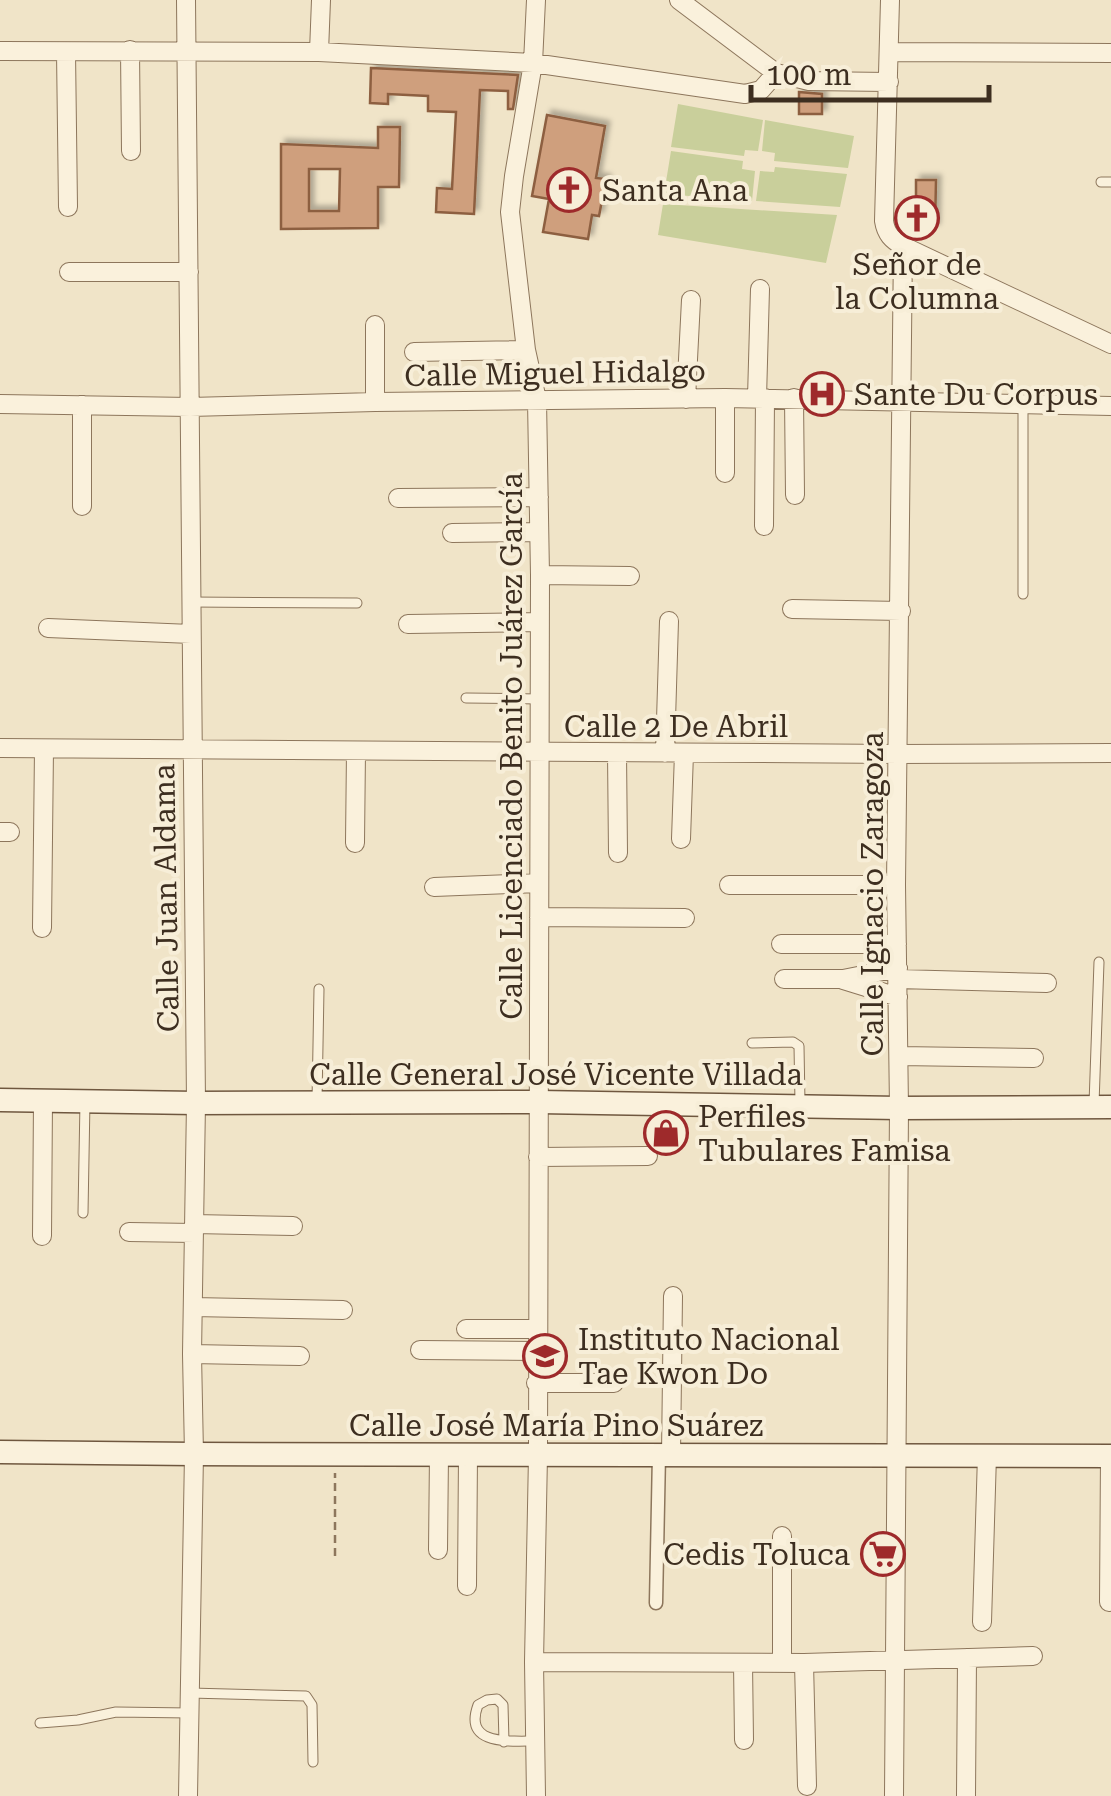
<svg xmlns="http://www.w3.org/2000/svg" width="1111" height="1796" font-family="'Roboto Serif',serif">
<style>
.green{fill:#c9cf9b}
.building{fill:#cf9f7d;stroke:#8d5f41;stroke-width:2.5;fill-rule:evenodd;filter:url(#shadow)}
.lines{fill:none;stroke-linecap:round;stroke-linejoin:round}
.service-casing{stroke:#8d765c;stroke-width:11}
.pedestrian-casing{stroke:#8d765c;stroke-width:15}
.minor-casing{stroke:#8d765c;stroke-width:20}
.secondary-casing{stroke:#6f573f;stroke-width:25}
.path{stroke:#8d765c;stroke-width:2.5;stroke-dasharray:8 5;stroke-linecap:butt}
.service{stroke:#faf1dc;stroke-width:9}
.pedestrian{stroke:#faf1dc;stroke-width:12}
.minor{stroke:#faf1dc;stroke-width:18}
.secondary{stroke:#faf1dc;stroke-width:22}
.labels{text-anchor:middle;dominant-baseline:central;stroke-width:8;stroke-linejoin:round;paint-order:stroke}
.poi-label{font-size:30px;fill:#3d2e20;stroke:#f7eed8;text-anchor:start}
.street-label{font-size:30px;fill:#3d2e20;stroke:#f7eed8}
</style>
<defs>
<filter id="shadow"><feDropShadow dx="4.5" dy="-4.5" stdDeviation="2.5" flood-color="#0004"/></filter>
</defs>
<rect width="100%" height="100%" fill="#f0e4c8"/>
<path class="green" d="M678,104L763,120L758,151L745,150L744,156L671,147Z
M765,120L854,136L848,168L774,161L775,153L762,151Z
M671,151L743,161L742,169L755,171L752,201L664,194Z
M775,167L847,174L840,207L756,201L760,171L774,172Z
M663,204L837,215L826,263L658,235Z"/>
<path class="building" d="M371,68L518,75L513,109H508V91L480,90L474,214L436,212L437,188L452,189L456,112L428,111V96L388,94V104L370,103Z
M799,92L822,94V114H799Z
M547,115L605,126L596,178L606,179L599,216L592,215L588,239L543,232L549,199L532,196Z
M378,127H400L399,187H378V228L281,229V144L378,148ZM309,169H340L339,211H309Z
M916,180H936L935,228L898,226L899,207L916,208Z"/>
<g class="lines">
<g class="service-casing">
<path id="service" d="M1101,182H1111
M1023,594V403
M191,602L357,603
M466,698L539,699
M752,1043L793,1042L799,1046L800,1103
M317,1101L319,989
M1094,1104L1099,962
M83,1213L85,1101
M190,1693L306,1696L312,1705L313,1762
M40,1723L78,1720L116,1712L190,1713
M504,1742L503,1705L497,1699L487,1700L478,1705C463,1746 510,1741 535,1741"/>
</g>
<g class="pedestrian-casing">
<path id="pedestrian" d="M656,1603L659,1454"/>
</g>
<g class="minor-casing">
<path id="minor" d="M186,0L196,1103L192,1354L194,1454L188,1796
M536,0L533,63L514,176L510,212L526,350L537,400L540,575L538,1455L534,1662L536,1796
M679,0L776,73L809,81L889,82
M890,0L884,221C886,234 892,240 903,246L1111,344
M130,50L131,151
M0,51L319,52L533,63L745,94L761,90L776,73
M66,52L68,207
M319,52L321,0
M889,52L1111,53
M69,272H189
M414,352L526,350
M725,398V473
M757,398L760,289
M794,398L795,495
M686,399L691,300
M375,402V325
M0,404L190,407L375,402L725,398L1111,406
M398,498L539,497
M82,506V405
M764,526L765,398
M452,533L539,532
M540,575L630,576
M792,609L901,611
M408,624L539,622
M48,628L191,634
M0,748L899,754L1111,753
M617,753L618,853
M665,753L669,621
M0,832H10
M681,839L684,753
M355,843L356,751
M729,885H896
M434,887L539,883
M539,917L685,918
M42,928L44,749
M781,944H897
M784,979H843L898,968
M898,979L1047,983
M843,980L898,997
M899,1056L1034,1058
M538,1157L648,1156
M194,1224L293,1226
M129,1232L194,1233
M42,1236L43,1100
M193,1307L343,1310
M466,1329H537
M420,1350L537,1351
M192,1354L300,1356
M536,1383H614
M671,1454L673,1296
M438,1550L439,1454
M467,1586L468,1454
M1109,1602L1110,1456
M982,1622L987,1455
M534,1662L804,1663L1033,1656
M743,1663L744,1740
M782,1663V1536
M804,1663L807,1786
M894,1796L899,1108L896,885L903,246
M966,1796L967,1658"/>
</g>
<g class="secondary-casing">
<path id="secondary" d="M0,1100L196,1103L539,1102L899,1108L1111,1107
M0,1452L194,1454L1111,1456"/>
</g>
<path class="path" d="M335,1556V1473"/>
<use href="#service" class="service"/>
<use href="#pedestrian" class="pedestrian"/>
<use href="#minor" class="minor"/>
<use href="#secondary" class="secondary"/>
</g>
<defs>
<g id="church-ring" transform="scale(2.25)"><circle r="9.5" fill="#f7eed8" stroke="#9e2a2b" stroke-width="1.5"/><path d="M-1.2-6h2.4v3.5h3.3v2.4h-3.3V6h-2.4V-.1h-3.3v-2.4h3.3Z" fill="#9e2a2b"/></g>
<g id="hospital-ring" transform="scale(2.25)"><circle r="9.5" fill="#f7eed8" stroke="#9e2a2b" stroke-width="1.5"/><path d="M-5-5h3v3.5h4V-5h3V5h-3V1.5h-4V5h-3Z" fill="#9e2a2b"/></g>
<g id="shop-ring" transform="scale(2.25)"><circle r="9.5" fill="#f7eed8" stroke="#9e2a2b" stroke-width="1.5"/><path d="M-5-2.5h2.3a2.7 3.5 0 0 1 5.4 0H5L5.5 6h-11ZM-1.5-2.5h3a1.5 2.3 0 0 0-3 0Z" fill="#9e2a2b"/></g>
<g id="school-ring" transform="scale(2.25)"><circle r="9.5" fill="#f7eed8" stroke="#9e2a2b" stroke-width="1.5"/><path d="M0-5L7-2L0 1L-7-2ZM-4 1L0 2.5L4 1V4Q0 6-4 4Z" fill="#9e2a2b"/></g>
<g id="supermarket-ring" transform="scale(2.25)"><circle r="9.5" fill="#f7eed8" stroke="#9e2a2b" stroke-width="1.5"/><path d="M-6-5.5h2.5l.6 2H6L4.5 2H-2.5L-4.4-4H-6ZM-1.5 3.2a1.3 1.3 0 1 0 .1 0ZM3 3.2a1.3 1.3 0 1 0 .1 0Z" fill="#9e2a2b"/></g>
</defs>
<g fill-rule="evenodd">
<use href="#church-ring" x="569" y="190"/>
<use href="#church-ring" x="917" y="218"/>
<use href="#hospital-ring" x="822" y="394"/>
<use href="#shop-ring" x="666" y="1133"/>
<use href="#school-ring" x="545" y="1356"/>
<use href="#supermarket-ring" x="883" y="1554"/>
</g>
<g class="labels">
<g class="poi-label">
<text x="602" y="190">Santa Ana</text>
<text x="917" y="264" text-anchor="middle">Señor de<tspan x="917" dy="34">la Columna</tspan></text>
<text x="854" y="394">Sante Du Corpus</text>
<text x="698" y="1116">Perfiles<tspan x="698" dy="34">Tubulares Famisa</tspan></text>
<text x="578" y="1339">Instituto Nacional<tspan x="578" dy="34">Tae Kwon Do</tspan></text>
<text x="850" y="1554" text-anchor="end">Cedis Toluca</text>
</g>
<g class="street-label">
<text transform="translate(555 373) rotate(-1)">Calle Miguel Hidalgo</text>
<text x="676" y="726">Calle 2 De Abril</text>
<text transform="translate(511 746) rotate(-90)">Calle Licenciado Benito Juárez García</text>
<text transform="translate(872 894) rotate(-90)">Calle Ignacio Zaragoza</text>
<text transform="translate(166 898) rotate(-91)">Calle Juan Aldama</text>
<text x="556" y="1074">Calle General José Vicente Villada</text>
<text x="556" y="1425">Calle José María Pino Suárez</text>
</g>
</g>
<path d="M751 85v15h238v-15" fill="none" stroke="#3d2e20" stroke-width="5"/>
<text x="766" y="85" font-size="30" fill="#3d2e20" stroke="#f7eed8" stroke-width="8" paint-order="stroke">100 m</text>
</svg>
